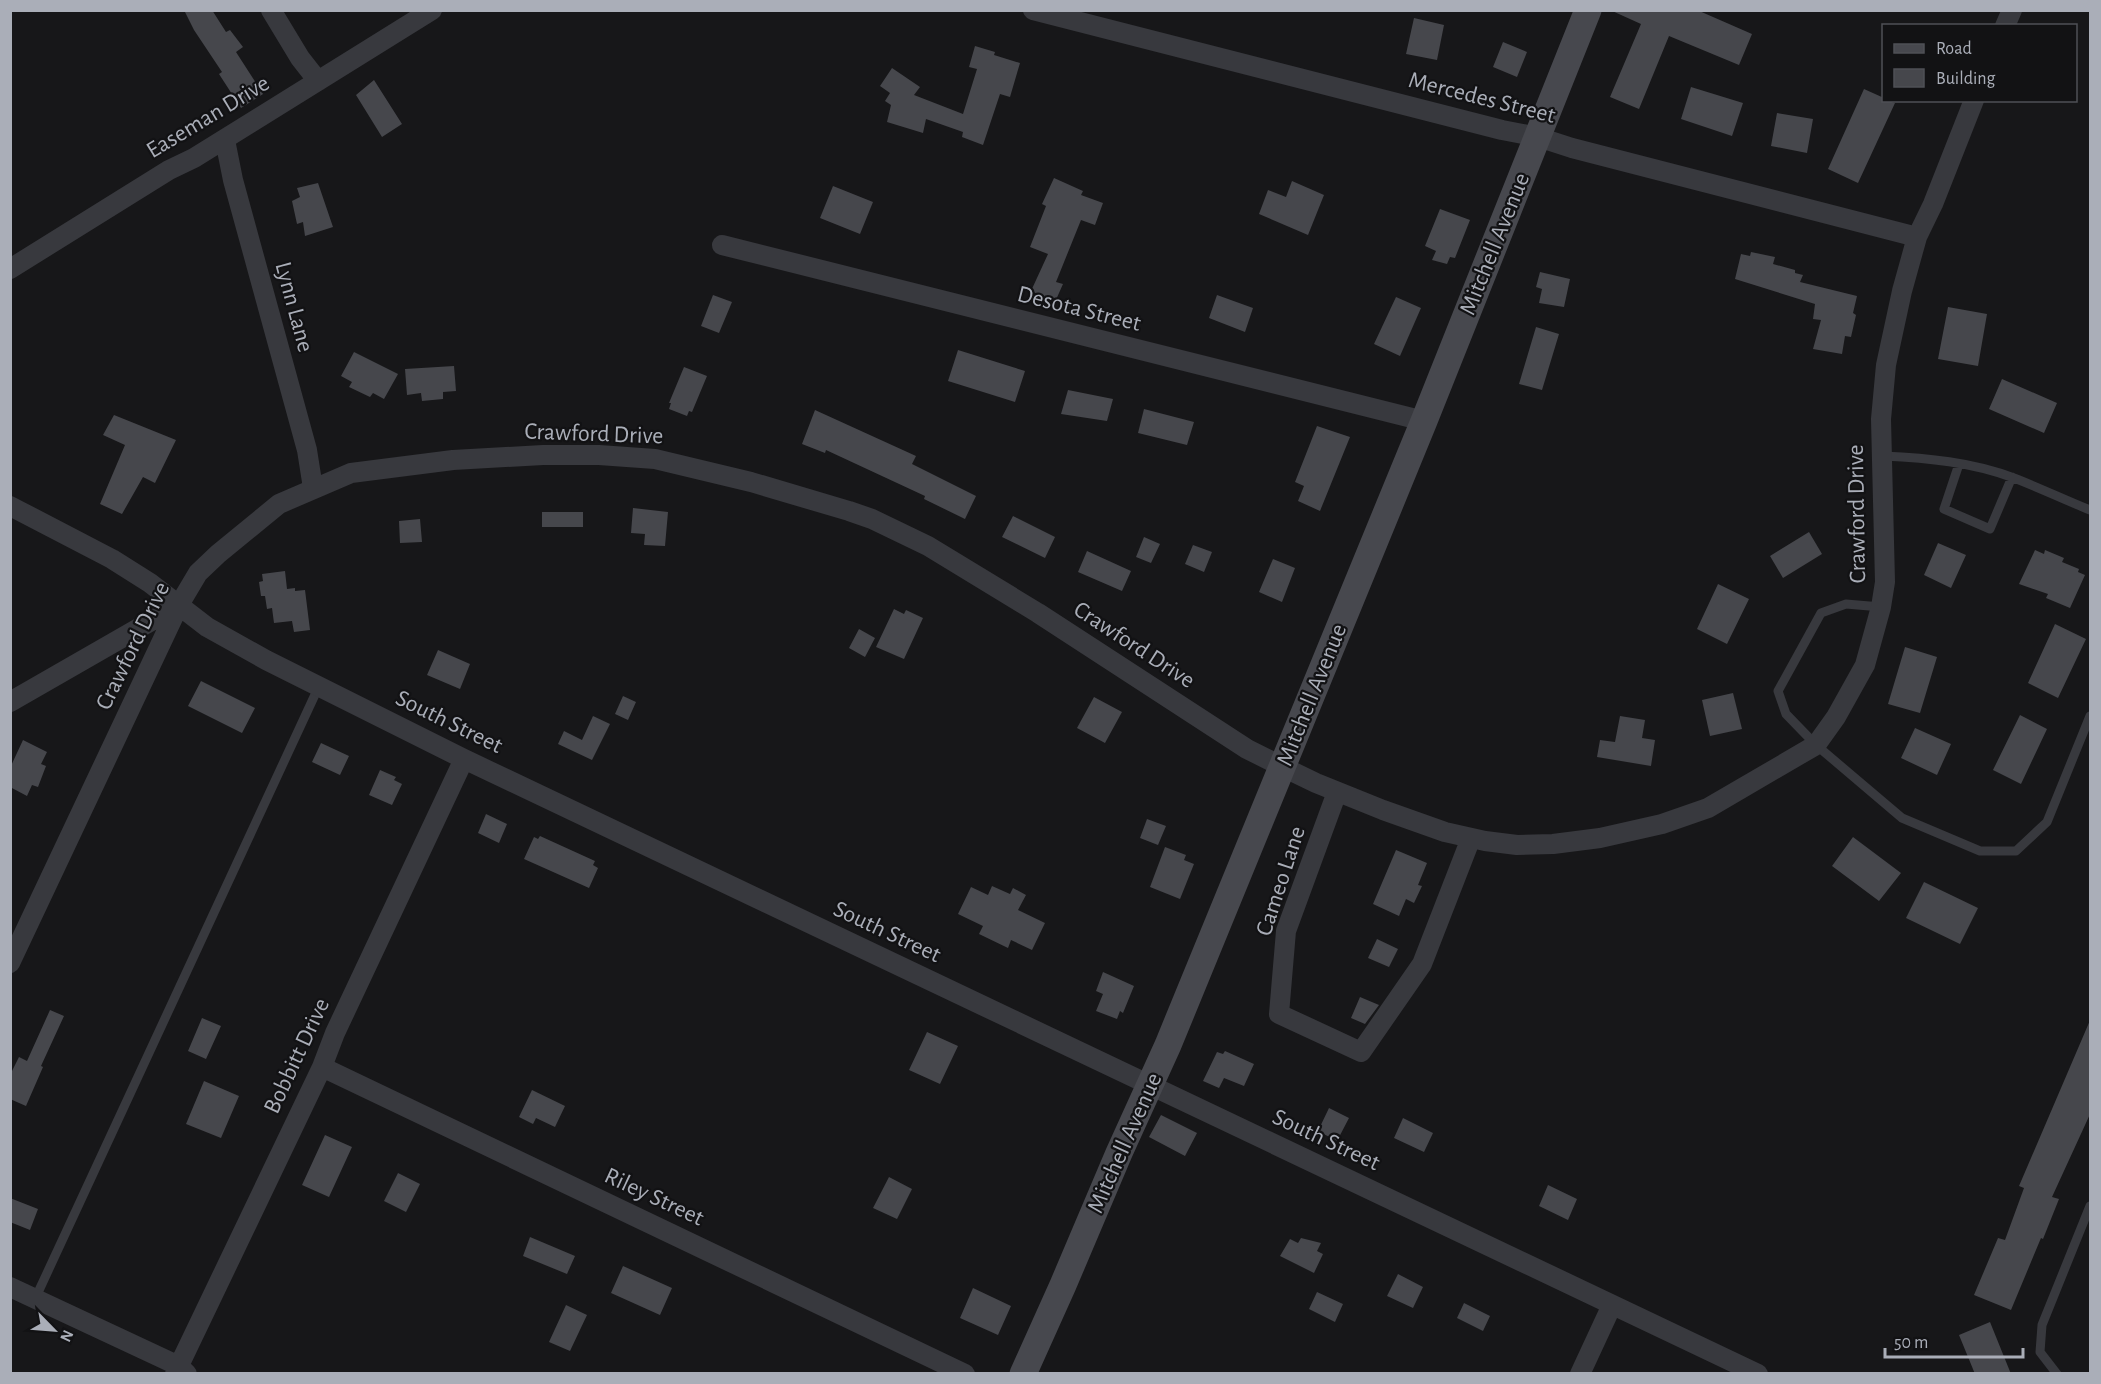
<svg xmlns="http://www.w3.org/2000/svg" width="2101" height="1384" font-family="'Alegreya Sans',sans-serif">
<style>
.building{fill:#46474c}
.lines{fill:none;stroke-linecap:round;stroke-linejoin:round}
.lane{stroke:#38393e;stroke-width:9}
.street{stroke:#38393e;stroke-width:20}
.secondary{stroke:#47484e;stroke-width:27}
.labels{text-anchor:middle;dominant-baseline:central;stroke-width:4.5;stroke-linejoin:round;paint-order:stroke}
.street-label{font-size:24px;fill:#aaaeb8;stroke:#121214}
</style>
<rect width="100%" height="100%" fill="#171719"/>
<path class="building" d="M184,10H212L226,32L230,30L243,47L236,52L263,94L241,108L219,74L222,72L194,30Z
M1610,10H1697L1752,34L1739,65L1669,36L1639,109L1610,97L1641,24Z
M1414,18L1444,25L1437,60L1406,54Z
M1503,42L1527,52L1517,77L1493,67Z
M975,46L995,52L994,55L1020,63L1010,97L1000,94L983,145L962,137L963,132L926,119L923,133L887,122L891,105L885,101L890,93L880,86L892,68L920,87L914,95L963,114L977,69L969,67Z
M374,80L402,124L382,137L356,95Z
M1691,87L1743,103L1732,136L1681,119Z
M1864,89L1884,98V100L1895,103L1858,183L1828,169Z
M1777,113L1813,119L1807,153L1771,146Z
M1054,178L1083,191L1081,195L1103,203L1095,225L1081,220L1056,282L1063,284L1055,302L1031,291L1048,254L1030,247L1046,206L1042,204Z
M1292,181L1324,195L1308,235L1259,214L1268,190L1286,197Z
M318,183L333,227L305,236L303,222L297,224L292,201L300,197L297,188Z
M833,186L873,202L860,234L820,218Z
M1440,209L1470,220L1455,258L1450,257L1447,264L1432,260L1436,251L1425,246Z
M1751,252L1775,257L1773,264L1795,270V273L1803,275L1800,282L1857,296L1853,313L1856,315L1851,337L1845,336L1842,354L1813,349L1821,320L1813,319L1815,304L1735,279L1741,254L1750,256Z
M1540,272L1570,279L1564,307L1539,303L1542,289L1536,287Z
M713,295L732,302L719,333L701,326Z
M1217,295L1253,308L1245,332L1209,318Z
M1396,297L1421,308L1400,356L1374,344Z
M1948,307L1987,314L1978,366L1938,359Z
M1536,327L1559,334L1542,390L1519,384Z
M958,350L1025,371L1015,402L948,381Z
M354,352L398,374L384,399L373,393L370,397L349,387L352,382L341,376Z
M454,366L456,391L443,392V399L422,401L421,393L407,395L405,369Z
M684,367L707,376L692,412L689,411L687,416L669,409L671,403H669Z
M2002,379L2057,403L2044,433L1989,409Z
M1068,390L1113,399L1107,421L1061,414Z
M1144,409L1194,422L1187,445L1138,433Z
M815,410L916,456L912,464L976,496L965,519L924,499L925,496L826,450L825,453L802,444Z
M114,415L176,440L155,483L143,477L122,514L100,504L125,445L103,435Z
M1317,426L1350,437L1320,511L1298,501L1304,486L1295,482Z
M633,508L668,512L665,546L644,545L645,534L631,533Z
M542,512H583V527H542Z
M1013,516L1055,537L1045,558L1002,537Z
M420,519L422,542L400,543L399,521Z
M1809,532L1822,554L1783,578L1770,556Z
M1144,537L1160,544L1151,563L1136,557Z
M1938,543L1966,555L1951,588L1924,575Z
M1193,545L1212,552L1204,572L1185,564Z
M2035,550L2044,554L2045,550L2064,558L2062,562L2079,569L2078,572L2085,575L2070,608L2046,598L2048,594L2019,584Z
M1087,551L1131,571L1122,591L1078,572Z
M1273,559L1295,568L1282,602L1259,592Z
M285,571L287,589L295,588V591L305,590L310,630L294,632L292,621L274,623L272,608L267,609L265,596H261L259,582L263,581L262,574Z
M1718,584L1749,599L1727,644L1697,629Z
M894,609L904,614L906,610L923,618L904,659L876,647Z
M2055,624L2086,639L2058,698L2028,683Z
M859,629L875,638L865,657L849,648Z
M1905,647L1937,657L1920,713L1888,704Z
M438,650L470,664L460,689L427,675Z
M201,681L255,708L242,733L188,706Z
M1733,693L1742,729L1710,736L1702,700Z
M623,696L636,702L628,720L615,714Z
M1094,697L1122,712L1105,743L1077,728Z
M2020,715L2047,729L2021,784L1993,770Z
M593,716L610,724L592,760L558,744L564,731L582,740Z
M1620,716L1645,720L1642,738L1655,740L1651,766L1597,757L1600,740L1615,742Z
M1915,728L1951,744L1937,775L1901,758Z
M23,740L47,752L41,764L46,766L38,787L32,785L27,796L10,787V768Z
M321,743L349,756L340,775L312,762Z
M380,770L396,777L394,780L402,784L392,805L369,795Z
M486,814L507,824L499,843L478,833Z
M1147,819L1166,826L1158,845L1140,838Z
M540,836L595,861L593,865L598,868L589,888L524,859L534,837L538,839Z
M1853,837L1901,873L1879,901L1832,866Z
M1165,847L1186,855L1184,860L1194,864L1180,899L1150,887Z
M1396,850L1427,863L1418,885L1422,886L1414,903L1406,899L1399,916L1373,904Z
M1924,882L1978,908L1960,944L1906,918Z
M992,886L1010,894L1013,888L1026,895L1018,910L1045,923L1032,950L1011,940L1008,948L979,934L983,926L958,914L971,887L988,895Z
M1377,939L1398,949L1389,967L1368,958Z
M1103,972L1134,986L1123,1013L1120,1011L1117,1019L1096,1011L1103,994L1096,991Z
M1360,997L1379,1005L1365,1024L1351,1018Z
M50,1010L64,1016L41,1066L43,1067L26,1106L10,1099V1075L19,1057L27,1061Z
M202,1018L221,1026L206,1059L188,1051Z
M2091,1018V1112L2052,1197L2059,1199L2043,1239L2041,1238L2011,1310L1974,1295L1998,1238L2005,1240L2024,1188L2019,1186Z
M927,1032L958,1046L940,1084L909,1070Z
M1225,1051L1254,1064L1244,1086L1224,1078L1219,1088L1203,1081L1217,1052L1223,1054Z
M204,1081L239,1096L221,1138L186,1124Z
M532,1090L565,1106L555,1127L536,1118L533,1124L519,1117Z
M1329,1108L1349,1118L1337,1141L1318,1131Z
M1161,1115L1197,1133L1185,1156L1149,1137Z
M1403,1118L1433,1133L1424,1152L1394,1138Z
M325,1135L352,1147L329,1197L302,1185Z
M398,1173L420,1184L406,1212L384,1201Z
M889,1177L912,1189L897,1219L873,1208Z
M1548,1185L1577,1199L1568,1220L1539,1206Z
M10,1198L38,1209L30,1230L10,1222Z
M530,1237L575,1256L567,1274L523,1256Z
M1301,1238L1321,1243L1317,1251L1323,1254L1314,1273L1280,1256L1290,1239L1298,1243Z
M623,1266L672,1288L660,1315L611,1293Z
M1398,1274L1423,1287L1413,1308L1387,1296Z
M973,1288L1011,1306L998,1335L960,1318Z
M1317,1292L1343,1304L1335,1322L1309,1309Z
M1464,1303L1490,1316L1483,1331L1457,1318Z
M566,1305L587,1315L570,1351L549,1342Z
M1990,1322L2011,1374H1975L1959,1335Z"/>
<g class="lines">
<path class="lane" d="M1883,456C1927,458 1972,462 2014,478C2040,488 2065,500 2090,510
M1959,464L1944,509L1990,529L2012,477
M1881,607L1846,604L1821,613L1778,691L1786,714L1816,745L1902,818L1980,851H2016L2047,822L2090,716
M35,1299L319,686
M2057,1374L2040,1352L2042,1325L2090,1206"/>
<path class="street" d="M271,10L300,58L318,81
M1033,10L1502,130L1538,137L1572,148L1917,237
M2005,26L2012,10
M225,140L233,180L307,450L313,488
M722,245L1424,421
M10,269L169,170L194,158L432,10
M10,506L112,559L150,583L207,627L266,660L464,759L1758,1374
M10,702L179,605
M1337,792L1286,931L1279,1014L1361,1052L1422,964L1471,838
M10,963L179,605L198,573L218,554L279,504L351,473L453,460L543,455H599L655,459L751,482L849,511L872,519L928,546L1038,613L1247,749L1283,767L1316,783L1383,810L1445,832L1485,841L1517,845L1553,844L1600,838L1662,824L1708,808L1816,745L1836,717L1865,665L1881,607L1885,582L1881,419L1886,365L1902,291L1917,237L1933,204L1974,100
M322,1067L965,1374
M10,1287L179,1366L187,1374
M175,1374L322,1067L335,1033L464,759
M1580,1374L1612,1305"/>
<path class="secondary" d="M1023,1374L1063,1285L1119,1153L1168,1045L1424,421L1588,10"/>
</g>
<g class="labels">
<g class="street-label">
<text transform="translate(1482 98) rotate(14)">Mercedes Street</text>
<text transform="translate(208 117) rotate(-31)">Easeman Drive</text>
<text transform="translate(1495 244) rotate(-68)">Mitchell Avenue</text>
<text transform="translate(294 307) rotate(75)">Lynn Lane</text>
<text transform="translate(1079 309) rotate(14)">Desota Street</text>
<text transform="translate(594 434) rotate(2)">Crawford Drive</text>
<text transform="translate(1857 514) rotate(-91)">Crawford Drive</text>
<text transform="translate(1134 645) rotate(33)">Crawford Drive</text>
<text transform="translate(133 646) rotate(-64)">Crawford Drive</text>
<text transform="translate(1312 695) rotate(-68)">Mitchell Avenue</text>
<text transform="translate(449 722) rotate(26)">South Street</text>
<text transform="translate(1281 881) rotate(-72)">Cameo Lane</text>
<text transform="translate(887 932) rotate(25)">South Street</text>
<text transform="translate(297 1056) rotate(-65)">Bobbitt Drive</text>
<text transform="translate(1326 1140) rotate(25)">South Street</text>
<text transform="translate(1125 1143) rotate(-66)">Mitchell Avenue</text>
<text transform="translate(654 1197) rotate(25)">Riley Street</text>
</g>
</g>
<rect width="2101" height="1384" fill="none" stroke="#aaaeb8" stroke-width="24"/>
<rect x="1882" y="24" width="195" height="78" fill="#121214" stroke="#4f5056" stroke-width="1.5"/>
<rect x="1894" y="44" width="30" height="9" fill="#47484e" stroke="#4f5056" stroke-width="1.5"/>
<text x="1936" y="54" font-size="18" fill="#aaaeb8">Road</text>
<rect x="1894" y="69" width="30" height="18" fill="#46474c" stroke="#4f5056" stroke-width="1.5"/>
<text x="1936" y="84" font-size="18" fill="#aaaeb8">Building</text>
<g transform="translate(54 1330) rotate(115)" stroke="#121214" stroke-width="4.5" paint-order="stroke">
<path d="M0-4.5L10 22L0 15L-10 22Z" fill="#aaaeb8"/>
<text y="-9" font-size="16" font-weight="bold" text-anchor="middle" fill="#aaaeb8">N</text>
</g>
<path d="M1885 1348v9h138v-9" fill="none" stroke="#aaaeb8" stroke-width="3"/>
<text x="1894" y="1348" font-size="18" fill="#aaaeb8" stroke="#121214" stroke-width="4.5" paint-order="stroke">50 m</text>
</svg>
